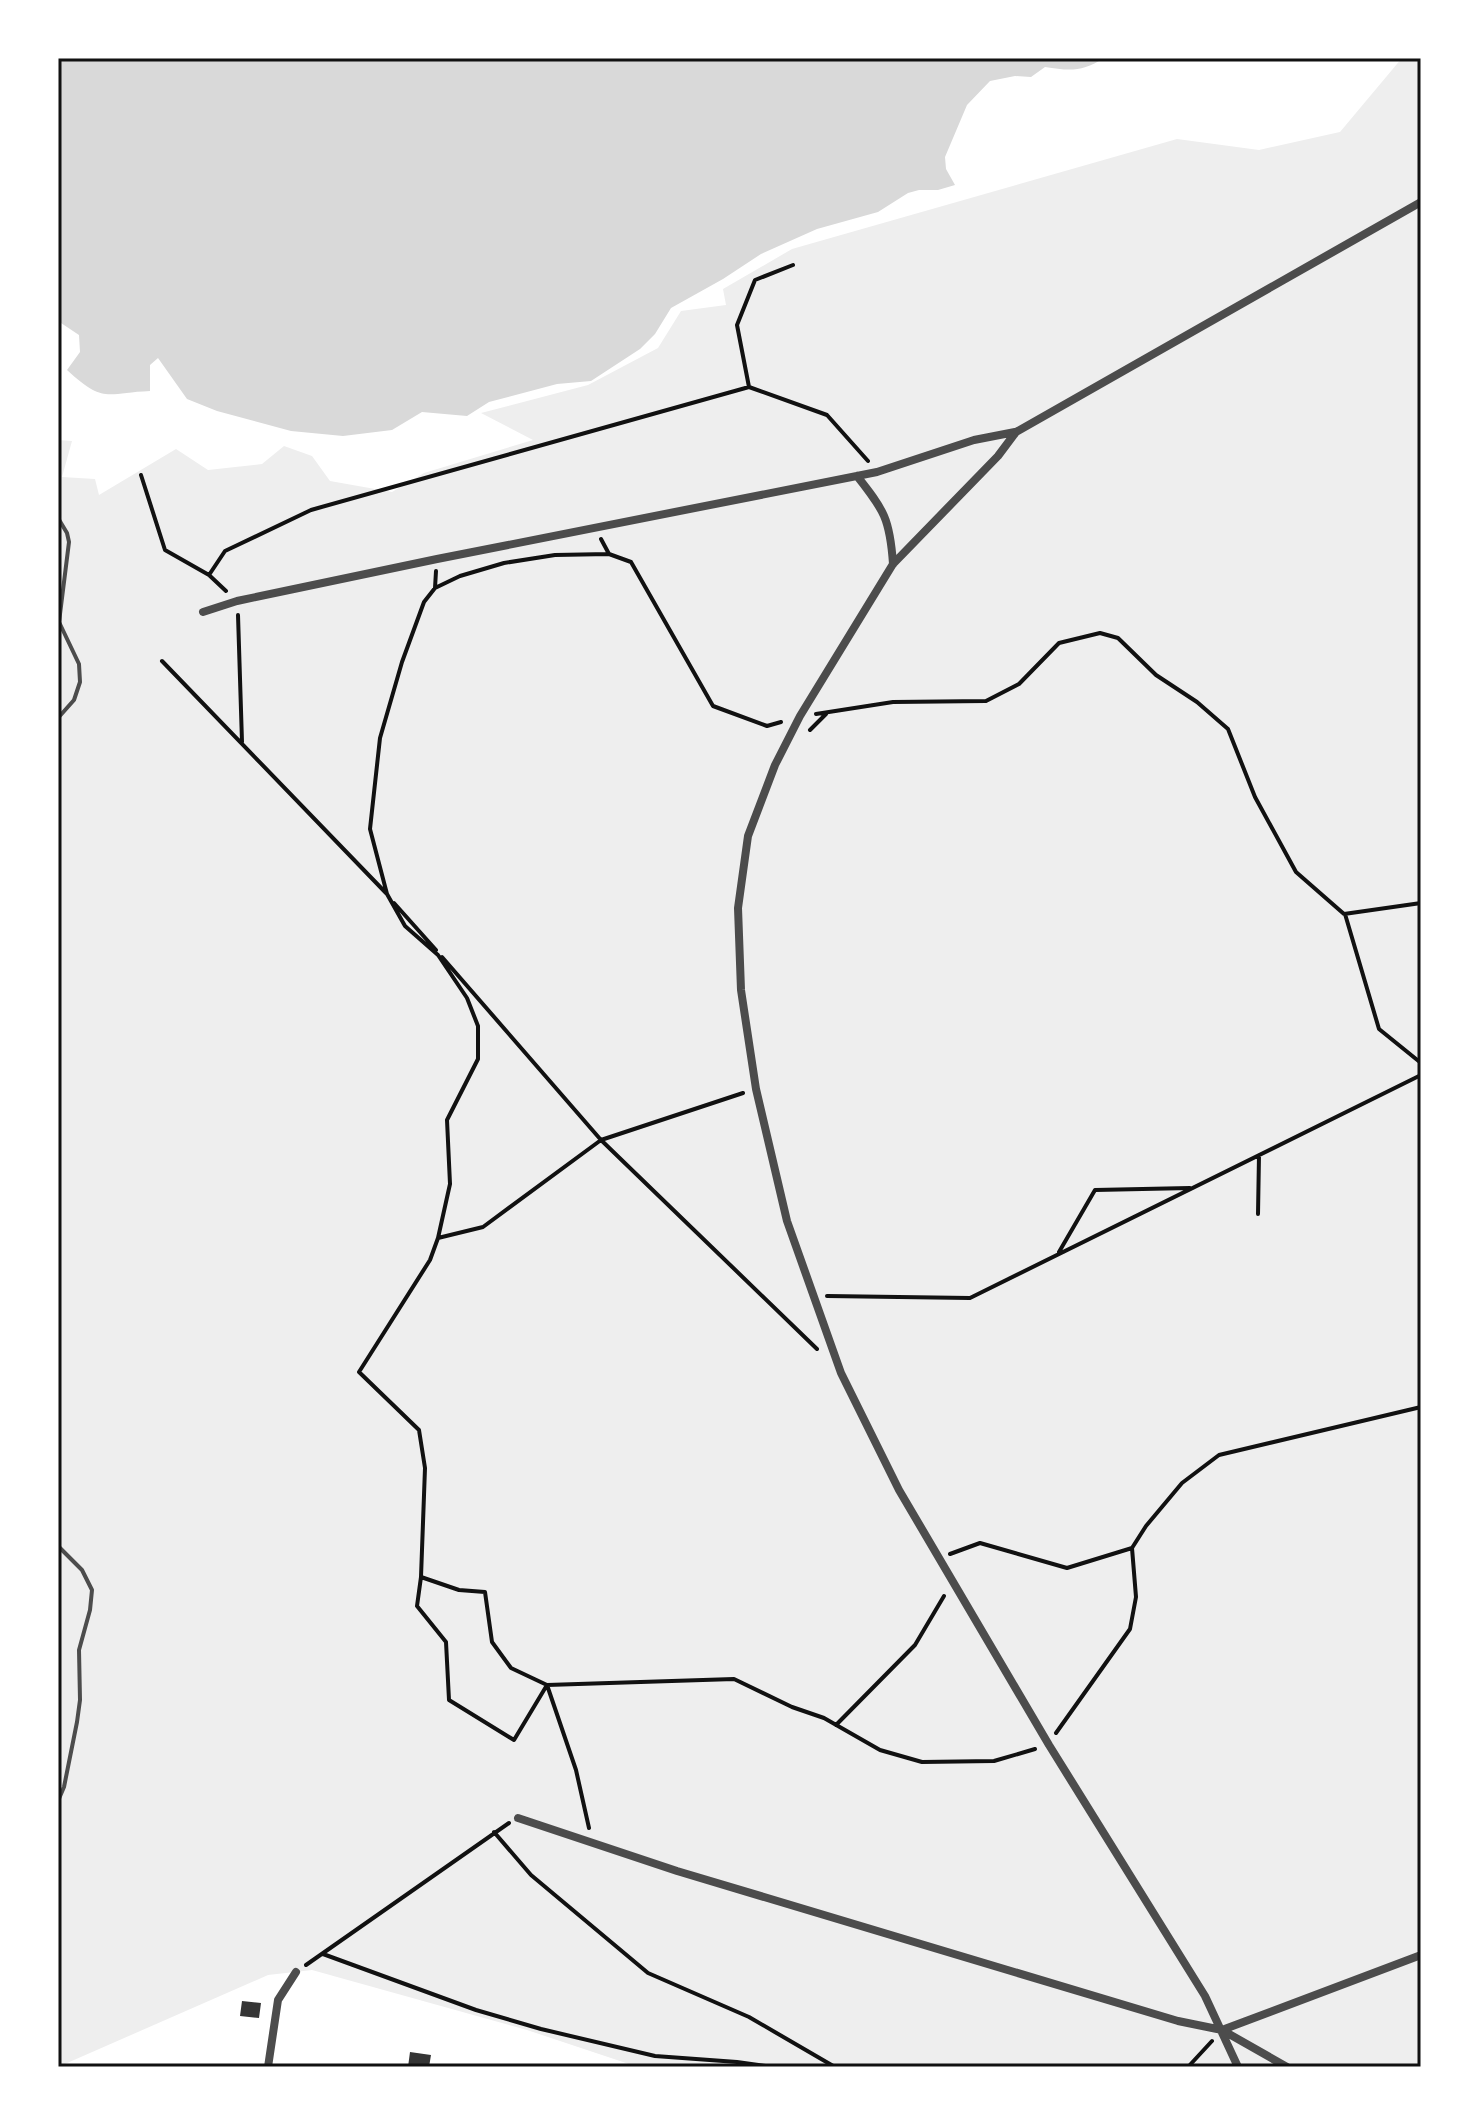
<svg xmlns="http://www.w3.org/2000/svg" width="1479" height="2125" font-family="'Space Grotesk',sans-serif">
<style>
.green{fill:#eee}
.water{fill:#d9d9d9}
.building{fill:#353535}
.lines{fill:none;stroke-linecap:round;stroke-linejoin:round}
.path{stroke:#111;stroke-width:4}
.service{stroke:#4c4c4c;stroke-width:4}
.minor{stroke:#4c4c4c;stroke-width:8}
.neatline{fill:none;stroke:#111;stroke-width:3}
</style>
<rect width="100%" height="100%" fill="#fff"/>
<path class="green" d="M1402,58H1421V2067H638L527,2030L312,1970L268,1975L58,2067V440L72,441L62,477L95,479L99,495L176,449L208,470L262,464L284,446L312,456L330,481L392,492L424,473L533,440L481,413L588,385L658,348L681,311L726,305L723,289L792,249L1177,139L1259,150L1340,132Z"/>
<path class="water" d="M58,58H1104C1082,72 1070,71 1045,67L1031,77L1015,76L990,81L967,105L945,157L946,169L955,185L938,190H919L908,193L878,212L817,229L761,254L723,279L671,308L655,334L640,349L591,381L557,384L489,402L467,416L422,412L392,430L343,436L291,431L217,411L187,399L158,358L150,365V391C105,393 104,404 67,370L80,352L79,335L58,321Z"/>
<path class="building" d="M242,2001L261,2003L259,2018L240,2016Z
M410,2052L431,2055L429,2067H408Z"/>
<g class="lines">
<path class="path" d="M749,387L737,325L755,280L793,265
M141,475L165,550L209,575L226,591
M601,539L609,554
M209,575L225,551L311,510L749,387L827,415L868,461
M435,588L436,571
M238,615L242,742
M162,661L386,893
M816,714L893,702L986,701L1019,684L1059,643L1100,633L1118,638L1156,675L1197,702L1228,729L1255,797L1296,872L1344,914L1421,903
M810,730L826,714
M394,903L436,950
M1345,914L1379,1029L1421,1063
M442,957L601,1140L817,1349
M1258,1214L1259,1155
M438,1238L483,1227L601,1140L743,1093
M1059,1252L1095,1190L1190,1188
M827,1296L970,1298L1421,1075
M950,1554L980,1543L1067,1568L1132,1548
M421,1577L417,1606L446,1642L449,1700L514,1740L547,1685L734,1679L792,1707L824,1718L880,1750L922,1762L994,1761L1035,1749
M836,1725L915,1645L944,1596
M1056,1733L1130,1629L1136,1597L1132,1548L1146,1526L1182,1483L1219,1455L1421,1407
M589,1828L576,1770L547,1685L511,1668L492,1642L485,1592L459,1590L421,1577L425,1468L419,1430L359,1372L430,1260L438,1238L450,1184L447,1120L478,1059V1026L467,998L438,955L405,926L387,894L370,829L380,738L402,662L424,602L435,588L460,576L504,563L555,555L609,554L631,562L713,706L767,726L781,722
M494,1832L531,1875L648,1973L749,2017L835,2067
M323,1954L476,2010L541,2029L655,2056L737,2062L773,2067
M306,1965L509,1823
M1188,2067L1212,2041"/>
<path class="service" d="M58,518L67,533L69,542L59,622L79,664L80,682L74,700L58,718
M58,1546L82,1570L92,1590L90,1610L79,1650L80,1700L77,1722L64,1787L58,1801"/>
<path class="minor" d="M857,476C884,510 890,519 893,564
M203,612L237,601L437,559L877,472L974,440L1015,432
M518,1818L677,1871L1178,2021L1222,2030L1287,2067
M1222,2030L1421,1955
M268,2067L278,2000L296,1972
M1238,2067L1205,1996L1049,1745L899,1490L841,1373L787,1221L756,1089L741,990L738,908L748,836L775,765L800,716L893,564L998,456L1016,432L1421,202"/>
</g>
<rect width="1479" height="2125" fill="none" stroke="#ffffff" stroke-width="120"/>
<rect x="60" y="60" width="1359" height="2005" class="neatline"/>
</svg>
